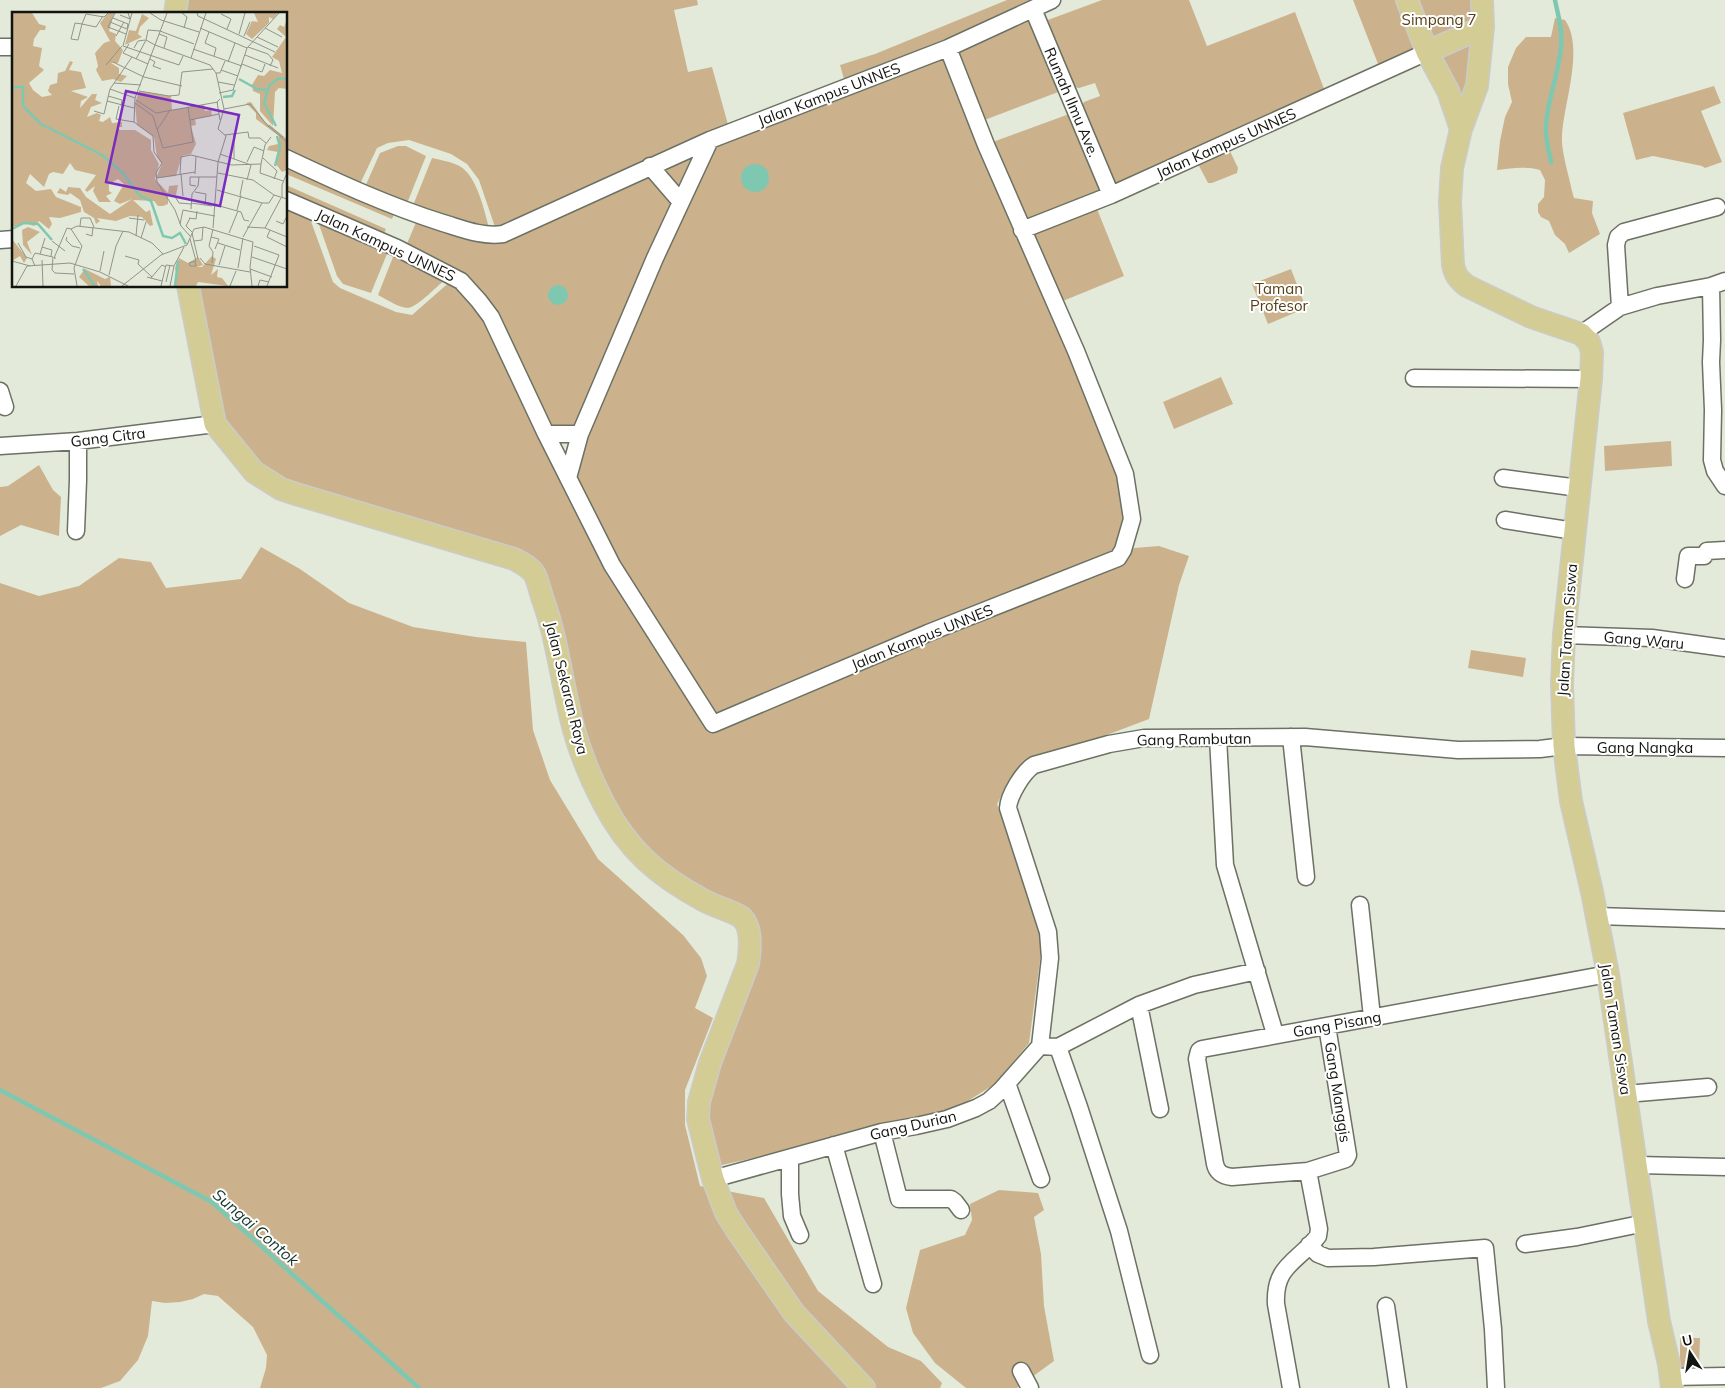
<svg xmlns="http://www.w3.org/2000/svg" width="1725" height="1388" font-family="Mulish,sans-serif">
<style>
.green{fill:#cbb28d}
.water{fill:#7ec8b1}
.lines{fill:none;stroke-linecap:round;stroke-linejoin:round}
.stream{stroke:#7ec8b1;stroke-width:4.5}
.minor-casing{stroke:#6b7163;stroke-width:19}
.major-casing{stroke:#cbcbca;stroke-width:24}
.minor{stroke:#fff;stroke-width:16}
.major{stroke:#d4cc95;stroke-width:21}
.labels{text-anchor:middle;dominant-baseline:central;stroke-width:4;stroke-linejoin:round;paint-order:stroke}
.park-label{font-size:15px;fill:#584016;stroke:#fff}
.street-label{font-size:15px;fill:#12140f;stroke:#fff}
.water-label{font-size:16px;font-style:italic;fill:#13362c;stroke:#fff}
.inset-river{fill:none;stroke:#7ec8b1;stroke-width:2.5}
.inset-road{fill:none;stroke:#909489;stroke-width:1}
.view{fill:#7b2cbf;fill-opacity:0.15;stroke:#7b2cbf;stroke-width:2.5}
.inset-edge{fill:none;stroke:#12140f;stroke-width:2.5}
</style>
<rect width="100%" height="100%" fill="#e4eada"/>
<path class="green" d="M183,0H697L698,5L674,10L688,72L712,67L729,128L496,230L479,180L467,164L451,154L409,140L388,143L377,148L360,184L286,153V14H180Z
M1007,0H1035L943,40L844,79L840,65L875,54Z
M1102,0H1189L1207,46L1295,12L1326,94L1117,188L1080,109L1084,102L1100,96L1095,83L1079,88L1071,86L1045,21Z
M1353,0H1403L1420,46L1380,69Z
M1412,0H1478L1477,21L1431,42Z
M1031,16L1061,91L982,121L954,50Z
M1555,18L1565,20C1585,48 1563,105 1562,137C1561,151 1569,176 1572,191L1574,198L1593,201L1592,213L1600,234L1569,253L1565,244L1555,235L1549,221L1541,217L1538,212V204L1544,197L1545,180L1540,170C1526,166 1512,168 1497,170L1500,141L1505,117L1512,102L1508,84V67L1516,48L1526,37H1551Z
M1478,34L1463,116L1434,53Z
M945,53L1121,476L1128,517L1115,551L881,643L720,712L713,717L614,563L571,478L582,436L712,143Z
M1714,86L1721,103L1701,111L1722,162L1705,168L1702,166L1653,156L1636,160L1623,113Z
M1072,113L1105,193L1025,225L990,143Z
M398,146H406L426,156L406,206L365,187L380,153Z
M703,148L681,196L656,167Z
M1229,149L1238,168L1237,173L1212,183H1208L1197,162Z
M432,158C440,160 448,161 455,164C477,171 484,211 490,231L412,208Z
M286,163L395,212L392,219L286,174Z
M649,171L678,202L578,431H547L491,313L406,246L417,220L474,238Z
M286,185L386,229L383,236L286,196Z
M286,204L308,213L333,282L340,288L396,312L412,315L452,280L486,320L711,729L1120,560L1134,548L1159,546L1189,556L1179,585L1149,719L1017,769L997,804L1043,938L1029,1043L995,1084L950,1112L855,1136L713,1167L701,1103L751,925L684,884L632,838L595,776L536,569L283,483L263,469L221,422L194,286H286Z
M1095,204L1124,276L1058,303L1028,232Z
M316,216L389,249L371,293L343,284L337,276Z
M395,252L447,278C439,284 418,307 408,308C399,308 386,299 378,295Z
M1291,269L1306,308L1268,324L1252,284Z
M1221,377L1233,404L1174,429L1163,402Z
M1671,441L1672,466L1605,471L1604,446Z
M39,465L53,490L61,497L59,536L21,525L0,536V487L8,486Z
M261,547L300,569L349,603L413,627L476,637L526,642L533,730L550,780L598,859L683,935L701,958L707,976L695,1008L713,1018L685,1090V1125L700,1186L764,1198L818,1291L888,1347L921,1361L942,1383L940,1388H260L266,1368L267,1355L253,1327L218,1296L204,1294L193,1299L180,1302L165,1303L152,1301L148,1336L138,1360L120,1381L101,1388H0V583L39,596L79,586L119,558L151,562L166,588L241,579Z
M1471,650L1526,658L1523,677L1468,668Z
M999,1190L1038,1193L1044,1210L1034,1217L1041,1254L1044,1306L1054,1361L1017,1388H966L935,1363L913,1333L906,1308L920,1250L965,1235L972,1220L970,1204Z
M1680,1338H1700L1699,1367H1680Z"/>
<path class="water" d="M741 178a14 14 0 1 1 28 0a14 14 0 1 1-28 0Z
M548 295a10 10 0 1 1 20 0a10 10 0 1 1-20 0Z"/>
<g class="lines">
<path class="stream" d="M1551,162C1549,151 1545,138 1546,127C1547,100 1559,74 1561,46C1563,31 1558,15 1555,0
M0,1090L212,1202L419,1388"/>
<g class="minor-casing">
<path id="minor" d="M1033,9L1111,195
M0,47H14
M286,158C337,182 389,206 443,223C463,229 482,237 503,234L710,140L948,48L1052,0
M650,166L681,202
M286,200L397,248L461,281L479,301L491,317L546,434L612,565L713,724L928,633L1118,558L1123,550L1132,519L1125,474L1076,351L986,145L948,48
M1022,230L1111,195L1427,52
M0,240L14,239
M1711,286L1712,340L1711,362L1713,410L1712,460L1715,471L1725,486
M1620,307L1616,245L1618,237L1624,232L1717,207
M1581,334L1620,307L1657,296L1711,286L1725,281
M1414,378L1591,379
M0,391L5,407
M546,434H580
M0,446L78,441L215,424
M568,478L580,434L655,258L710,140
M1503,478L1579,488
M1505,520L1574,531
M76,531L78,480V441
M1685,579L1688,556H1704L1707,551L1725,550
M1564,635L1652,638L1725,648
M1291,737L1306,877
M1218,738L1225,865L1275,1034
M1360,905L1372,1017
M1597,916L1725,920
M1139,1005L1160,1109
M1040,1046L1050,958L1048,932L1008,808C1009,795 1023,772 1034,765L1109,744L1144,738L1305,737L1458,750L1540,749L1564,746L1725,748
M1058,1047L1079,1107L1119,1231L1150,1355
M1007,1083L1041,1179
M1626,1094L1708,1087
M882,1132L899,1199H951L955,1202L961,1210
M834,1145L873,1284
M790,1158V1194L792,1216L800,1235
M1637,1165L1725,1167
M1308,1171L1232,1177C1223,1176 1217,1173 1215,1164L1197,1059L1199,1051L1202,1049L1608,974
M713,1179L882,1132L916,1126L947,1119L976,1108L989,1101L1001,1090L1040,1046L1058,1047L1139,1005L1194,985L1257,971
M1525,1244L1577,1237L1645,1223
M1309,1245L1318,1254L1328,1258L1374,1257L1485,1248L1493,1329L1496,1388
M1386,1306L1398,1388
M1021,1371L1030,1388
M1670,1377L1725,1376
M1291,1388L1276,1304C1274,1265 1298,1262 1318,1236L1319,1229L1308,1171L1346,1159L1348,1155L1327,1026"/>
</g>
<g class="major-casing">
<path id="major" d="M1407,0L1427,52L1448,91L1461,129
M1482,0L1483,27L1477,86L1461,129L1452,168L1450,202L1453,265C1455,275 1459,280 1467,286L1531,317L1581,334L1589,342L1592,352L1591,379L1564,635L1562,684L1564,746L1571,801L1592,892L1608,974L1659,1321L1669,1364L1672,1388
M175,14L177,0
M1427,52L1483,27
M188,286L215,424L254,472L281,489L296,494L514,559C522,563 530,567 535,575C538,582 540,590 542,597C558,640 562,686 574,730C581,755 592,781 604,804C628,850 657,875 703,900C713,906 732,911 741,917C753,927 750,951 748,964L710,1063L699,1102L698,1119L713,1179L726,1213L736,1229L794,1313L864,1388"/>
</g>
<use href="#minor" class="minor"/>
<use href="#major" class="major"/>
</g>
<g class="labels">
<g class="park-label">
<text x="1439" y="19">Simpang 7</text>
<text x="1279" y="288">Taman<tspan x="1279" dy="17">Profesor</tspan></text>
</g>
<g class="street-label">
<text transform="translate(829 94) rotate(-21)">Jalan Kampus UNNES</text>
<text transform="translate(1072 102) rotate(67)">Rumah Ilmu Ave.</text>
<text transform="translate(1226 143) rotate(-24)">Jalan Kampus UNNES</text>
<text transform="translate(386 245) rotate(25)">Jalan Kampus UNNES</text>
<text transform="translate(108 437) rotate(-7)">Gang Citra</text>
<text transform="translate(1567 630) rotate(-86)">Jalan Taman Siswa</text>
<text transform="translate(922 637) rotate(-22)">Jalan Kampus UNNES</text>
<text transform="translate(1644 640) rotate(5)">Gang Waru</text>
<text transform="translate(567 688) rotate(76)">Jalan Sekaran Raya</text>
<text transform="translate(1194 739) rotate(-1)">Gang Rambutan</text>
<text x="1645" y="747">Gang Nangka</text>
<text transform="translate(1337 1024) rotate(-10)">Gang Pisang</text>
<text transform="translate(1616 1029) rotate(81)">Jalan Taman Siswa</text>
<text transform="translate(1338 1092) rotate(81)">Gang Manggis</text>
<text transform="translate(913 1125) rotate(-13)">Gang Durian</text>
</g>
<g class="water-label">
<text transform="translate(256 1227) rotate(41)">Sungai Contok</text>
</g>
</g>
<g transform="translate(12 12)">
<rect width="275" height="275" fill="#e4eada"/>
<path d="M0,1H20L27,12L34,14L33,18H28L22,27L21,34L30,36L27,54L32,58L17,71L21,78L30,85L40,83L36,79L38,73L45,71L46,61L53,59L58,49L61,50L57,58L69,60L74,76L59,79L76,85L69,89L68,96L80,82H85L83,88L90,91L79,95L75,105L85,101L89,103L87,109L91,110L98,105L100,111L110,110V115H105L108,118H123L139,128V138L147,152L143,167L156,181L157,174L166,173L164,183L156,182V192L151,194H146L142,189L121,188L134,200L138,198L141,213L138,214L130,205L118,204L104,209L85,206L88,209L84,212L82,206L72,200L68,188L58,181L56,183L45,181L48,176L54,180L56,175L68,176L74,185L98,202L120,187L108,192L102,189L112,172L106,167L97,172V179L100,181L94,184L99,190H87L81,179L83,174L75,180L73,178L84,163L63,158L58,151L51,162L41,160L37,162L32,175L18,162L14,171L24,179L39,177L44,185L69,195V200L48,206L37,205L40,212L37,217L27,209L22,214L14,211L0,215ZM96,1H102L97,19L104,22L103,29L111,38L106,51H99L107,56V62L115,64L109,70L101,67L90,69L84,58L86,54L83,41L92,31L98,29L88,11ZM242,1H266L261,7L257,5V11L240,27L234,22L240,9L246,10ZM130,2L137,6L128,15L126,22L130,25L113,33L117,18L124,19ZM274,10L275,77L267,76L263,80L261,114L248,99V82L241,79L240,73L246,63L252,64L258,58L270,61L267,49L260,45L274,25L265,17L268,13L272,15ZM127,79L159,84L160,98L192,93L193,99L199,98L200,104L183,107L184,113L179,114L184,132L179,142L170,144L164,164L144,166L150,152L145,145L142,125L125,113L123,92ZM239,90L253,110L275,127V163V158L270,160L264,152L266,140L255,138L257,134L266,132L267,124L244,107V101L234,91ZM16,215L28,220L15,230L20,243L11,233L10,218ZM0,227L15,246L12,251L8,244L0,249ZM200,244L204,247L199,263L206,257L205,265L210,266L216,274L186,270L184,274H163L165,264L163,256L167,246L176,251L186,245L191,253L185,255H190ZM73,257L93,267L98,265L99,274H89L85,269L86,274H77L67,265Z" fill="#cbb28d"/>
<path class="inset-river" d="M227,67L245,77L257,78M0,75H11V94L29,112L90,143L111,161L128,184L139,189L151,224L160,226L168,221L174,232M211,85L220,84L223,78M264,114L252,91L257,74L265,67L275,66M263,154L268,135L265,124M0,217L12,211L26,212L40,228M71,257L83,274M163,274L166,249"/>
<path class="inset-road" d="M103,1L96,15L114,22M120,1L111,34L167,53L171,44M138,1L149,8L187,20M155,1L123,86L122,110L141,124L142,140L150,151L144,161L145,170L163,198L169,214L178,224M170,1L175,5L172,16M185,1L186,4L263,40M209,2L219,7L215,17M108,3L118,7L116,1M91,4L84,15L70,12L66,28L59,27L63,11L70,12L74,2L92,5L96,1M98,10L115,17L116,12L101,6M188,16L235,36M253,16L270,25M148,19L182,32M197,20L193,31L204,36L202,44M147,22L155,25L152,36M227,22L233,1M104,24L112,10M232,24L238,10M245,25L266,35M117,32L111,41L136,52M143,33L134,28L136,18L148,19M143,33L198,53L204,61L212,97L206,117L214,124L206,150L201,216M236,35L256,42L261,48L258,54M122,36L126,29L133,28M181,37L230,54M233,43L266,56M179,46L194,1M124,47L134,28M138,47L143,50L141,54L149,57M101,50L132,65L170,74M216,50L223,31M230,52L250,60L253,52M94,53L110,34M209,58L226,64M204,61H208L213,49M206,70L222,73M102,71L129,73M98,77L123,86M127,79L157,84L167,83L170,60L201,57M207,81L221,78L235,36L267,1M96,84L110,88L109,94M208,87L205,90L208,108M124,88L144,101L206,90M95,89L122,96M123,91L141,104L151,136L181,130L176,95M107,94L104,107L122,110M212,97L238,92L256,114L275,130M82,99L92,102L98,77L120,45M178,108L207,102M257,113L271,125M145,118L158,98M213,123L236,120L237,126M237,126H248L254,131M208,142L239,153L235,168M251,146L265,159L262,167M222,147V121M235,150L242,135L252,139M249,152L253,133L259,125M206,161L241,168L262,183L275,187M168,162L169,145L179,143L220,153L249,152L248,161L271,169M169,162L171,184M183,162L184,144M145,166L183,160M184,174L178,173V165H205M205,178L250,191M183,180L194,182L193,193M162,183L167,191L179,192M228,183L231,168M270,185V173L274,163M179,191L200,194M250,191H257L262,183M204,193L229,200L232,208L237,209M179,197L180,182L186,174L187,165M225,198L229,183M117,206L132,208M177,206L184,207L185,199M178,206L174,214L180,220M264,209L271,212L275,204M168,212L171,198L203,204M68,214L69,206H78L82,215M235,215L253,216L269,186M253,216L275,225M258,218L255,225L275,235M180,221L186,247M217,221L226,199M74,222L80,224L81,215M124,224L126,203M55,225L54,228L60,234L68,236M199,225L207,227L203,237M231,225L250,191M129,226L134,210M178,227L184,249L177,251L178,254H184L183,250M40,229L53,239M182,229L190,228L191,215M6,231L14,245L20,247M206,231L228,238M104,234L111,219M242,234L267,243M30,235L40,238L39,244M28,242L33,226M113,244L127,248L126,252L140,265M240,245L275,257M44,246H42L55,216L59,217M188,246L193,252L238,260M30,248L31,274M0,249L18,254M200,251L201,240L197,234L201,217M207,253L213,234M23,254L20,247L23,241L41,245L40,258L43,261L62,262M226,256L231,226M238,257L260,265M88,259L92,239M97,263L104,234M135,265L150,269M139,266L150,253L154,255M154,270L158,253M4,274L15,254L58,251L88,260L116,274M65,274L62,256L70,234L59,217L65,214L117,220L140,231L151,242M110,274L149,243L175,233L182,217L192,215L241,230L238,255L240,274M149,274L154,253L162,254M158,274L162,254L172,235M218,274L224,259M246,274L248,268L257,270M255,274L267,243"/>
<path class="view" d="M114,79L227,103L208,194L94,170Z"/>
<rect width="275" height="275" class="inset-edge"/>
</g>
<g transform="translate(1690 1353) rotate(348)" stroke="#ffffff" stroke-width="4" paint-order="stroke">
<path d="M0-4L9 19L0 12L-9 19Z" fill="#12140f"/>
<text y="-8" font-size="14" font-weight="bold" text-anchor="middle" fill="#12140f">U</text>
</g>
</svg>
